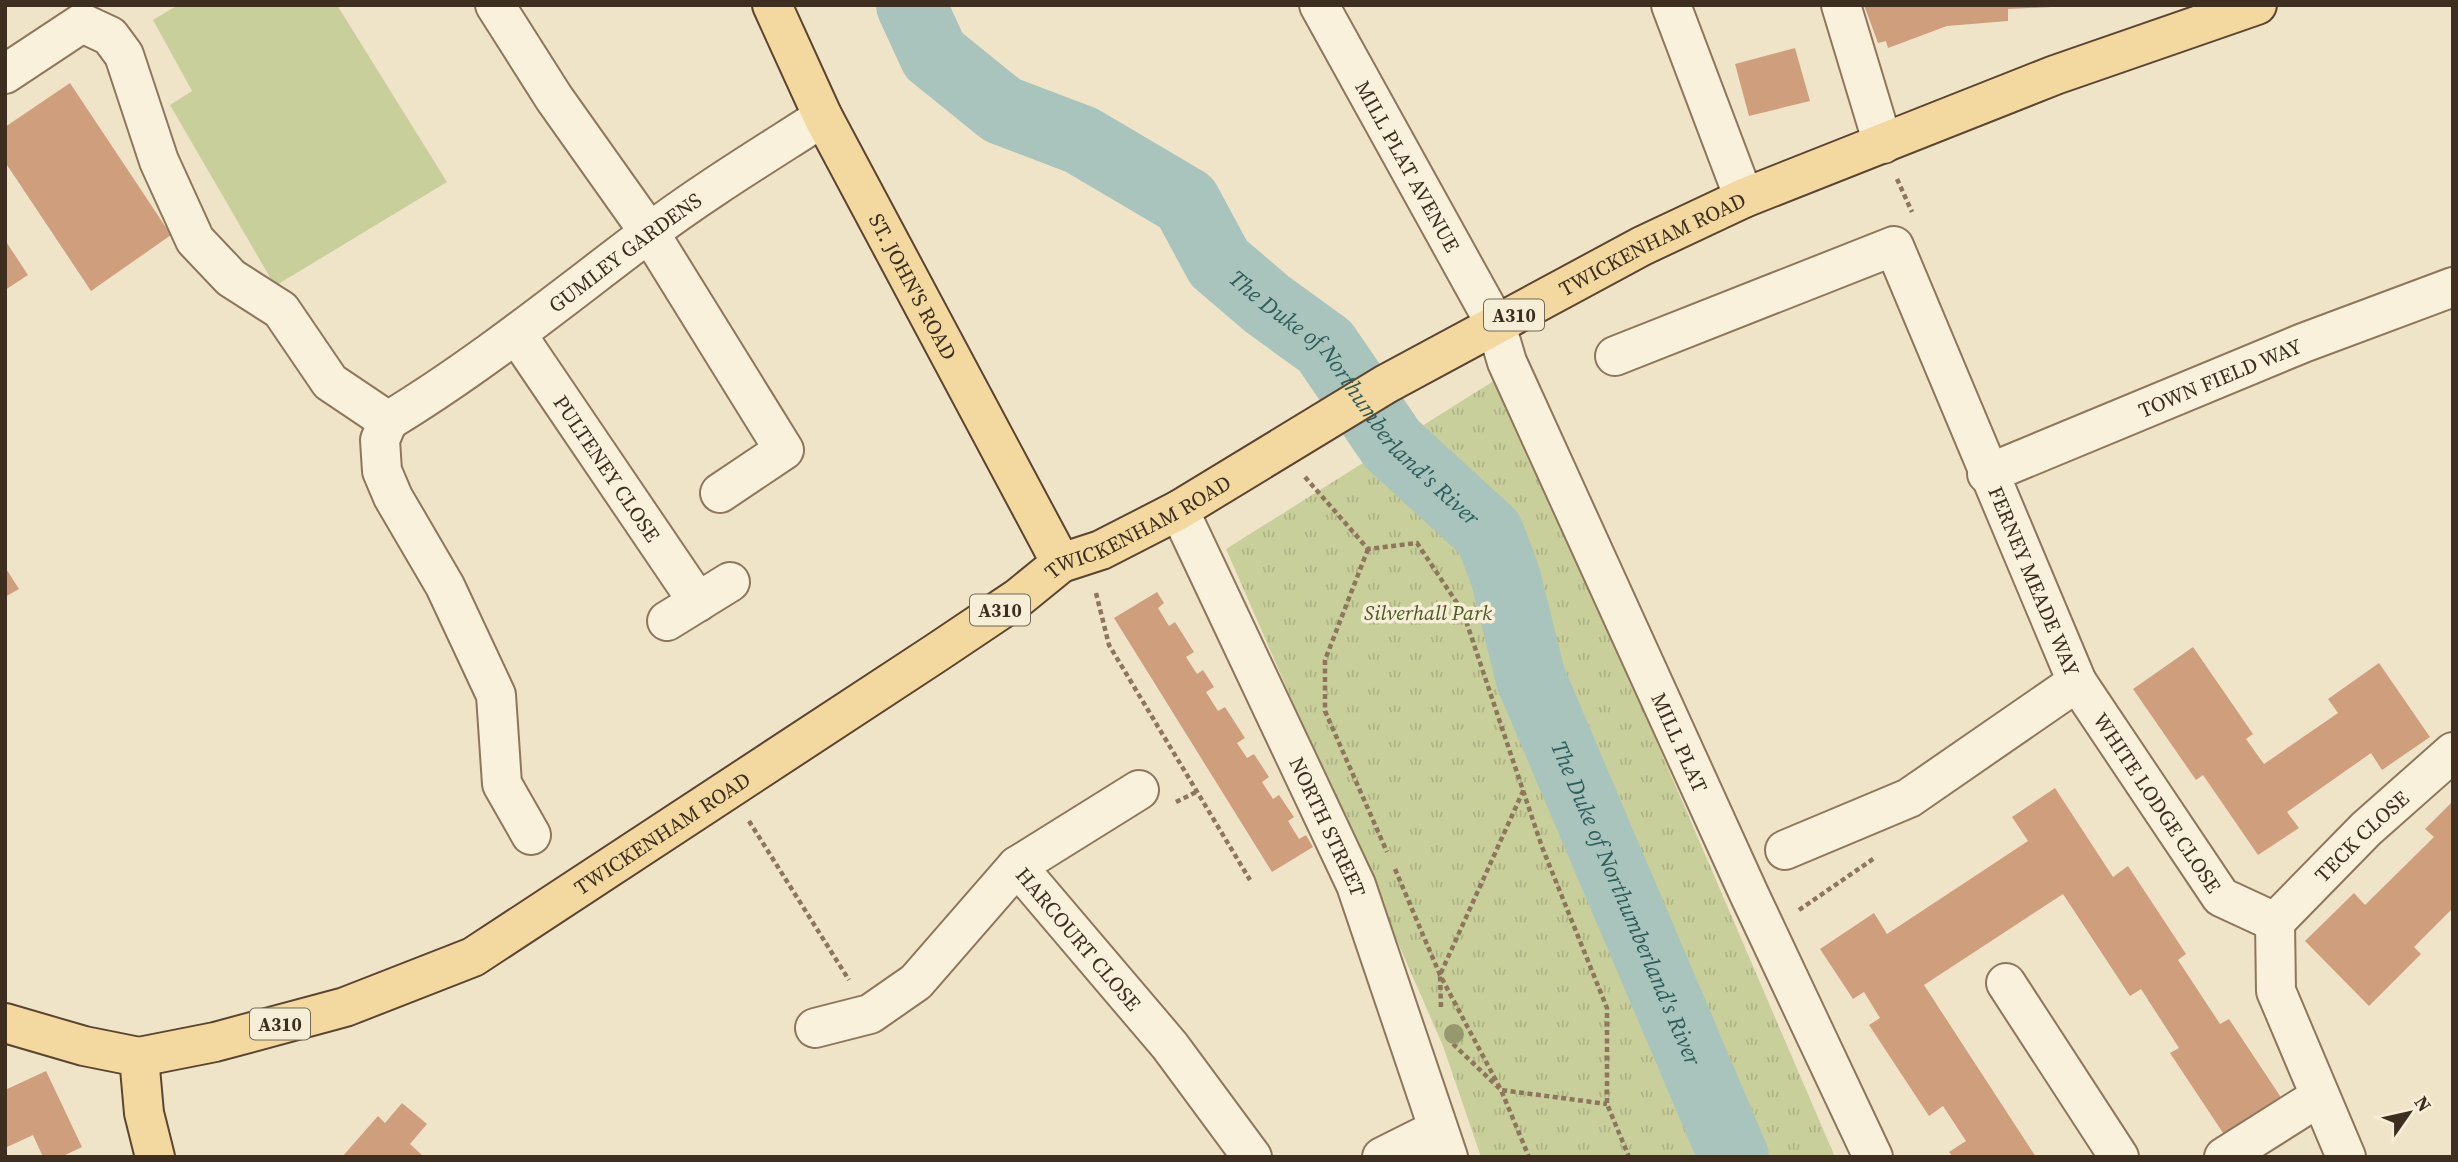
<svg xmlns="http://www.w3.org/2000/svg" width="2458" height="1162" font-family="'Source Serif 4',serif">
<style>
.grass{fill:#c9cf9b}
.park{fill:url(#park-tufts)}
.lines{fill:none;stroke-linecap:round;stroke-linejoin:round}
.river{stroke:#a9c4bc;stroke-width:70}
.building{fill:#cf9f7d}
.minor-casing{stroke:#8d765c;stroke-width:42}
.major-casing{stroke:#5b4430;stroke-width:42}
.path{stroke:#8d765c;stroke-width:4.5;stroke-dasharray:5 3.5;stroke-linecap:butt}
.minor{stroke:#faf1dc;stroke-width:38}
.major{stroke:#f3d9a0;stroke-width:38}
.tree{fill:#96986f}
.labels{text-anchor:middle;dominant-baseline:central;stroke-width:7;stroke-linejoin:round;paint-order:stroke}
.shield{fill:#f7eed8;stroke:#756857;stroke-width:2}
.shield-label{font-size:19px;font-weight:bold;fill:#3d2e20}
.street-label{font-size:21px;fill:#3d2e20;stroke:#f7eed8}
.park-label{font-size:21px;font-style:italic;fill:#4d5a26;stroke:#f7eed8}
.water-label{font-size:23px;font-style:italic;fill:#2f5d5a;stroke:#f7eed8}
</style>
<defs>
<pattern id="park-tufts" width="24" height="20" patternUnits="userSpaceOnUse" patternTransform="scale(1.75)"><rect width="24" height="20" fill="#c9cf9b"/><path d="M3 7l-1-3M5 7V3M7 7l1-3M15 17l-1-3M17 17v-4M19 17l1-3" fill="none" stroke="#aeb285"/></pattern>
</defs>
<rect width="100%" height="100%" fill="#f0e4c8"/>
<path class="grass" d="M178,5H337L447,182L275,286L170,105L192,91L153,20Z"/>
<path class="park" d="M1500,377L1835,1157H1481L1443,1046L1226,549Z"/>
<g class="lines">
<path class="river" id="s1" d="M911,5L934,55L1002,110L1081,140L1186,202L1219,263L1267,304L1325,346L1392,444L1489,533L1505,575L1531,679L1734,1157"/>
</g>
<path class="building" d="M1864,5H2052V7L2008,9V21L1947,26L1888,48L1886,41L1878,43Z
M1795,48L1810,101L1749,116L1735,64Z
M70,83L171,235L91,291L5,162V127Z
M5,240L28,275L5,290Z
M5,567L19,589L5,597Z
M1157,592L1164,603L1158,608L1169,626L1175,622L1194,652L1186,657L1197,674L1203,670L1214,687L1206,692L1218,711L1225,707L1245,738L1237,743L1247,758L1254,754L1269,777L1262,782L1273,799L1279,795L1294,817L1288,821L1299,839L1306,835L1313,847L1272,872L1114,618Z
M2193,647L2253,734L2246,739L2264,764L2338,713L2328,699L2379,663L2430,737L2382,770L2371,753L2287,812L2299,828L2258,855L2203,775L2196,780L2133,689Z
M2055,788L2113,877L2128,866L2186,954L2178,960L2220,1024L2229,1019L2286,1105L2229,1142L2170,1053L2179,1048L2141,989L2130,996L2063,894L1924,985L2036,1157H1953L1949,1152L1966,1141L1943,1106L1929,1116L1869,1025L1880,1018L1864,992L1853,999L1820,949L1874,913L1887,934L2028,841L2012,817Z
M2453,801V908L2414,947L2421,954L2369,1006L2305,941L2354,893L2365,905L2434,837L2425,829Z
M46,1071L82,1147L61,1157H43L33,1135L5,1148V1090Z
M402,1103L427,1124L410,1144L424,1157H342L378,1116L385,1123Z"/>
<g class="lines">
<g class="minor-casing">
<g id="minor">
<path d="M495,5L554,98L649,232L784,450L720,493"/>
<path id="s2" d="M1319,5L1496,325L1507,362L1749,894L1873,1157"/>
<path d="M1671,5L1744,198"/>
<path d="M1841,5L1883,144"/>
<path id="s3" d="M5,74L82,23L110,36L124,55L159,161L195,240L231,278L281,310L330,382L388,421C479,366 561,299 646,235C703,192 764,155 823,117"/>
<path id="s4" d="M517,335L698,602"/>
<path id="s5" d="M1615,356L1894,246L2077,682L1909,798L1785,850"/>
<path d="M388,421L380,440L382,471L393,497L445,586L496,695L502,784L531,835"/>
<path id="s6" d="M1987,474L2303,343L2453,287"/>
<path id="s7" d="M1179,510L1356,885L1448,1157"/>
<path d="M667,621L730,582"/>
<path id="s8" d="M2077,682L2221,897L2275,922L2276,991L2346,1157"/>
<path d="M1017,866L1139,790"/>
<path id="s9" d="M2275,922L2366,829L2453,752"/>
<path d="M2006,983L2119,1157"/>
<path id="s10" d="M815,1028L870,1014L916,982L1017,866L1170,1046L1252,1157"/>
<path d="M1382,1157L1438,1129"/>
<path d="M2224,1157L2319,1097"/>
</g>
</g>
<g class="major-casing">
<g id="major">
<path id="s11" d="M772,5L823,117L1061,563"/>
<path id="s12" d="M5,1023L84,1046L139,1057L215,1042L345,1007L473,957L936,653L1018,598L1061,563L1101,550L1179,510L1386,384L1642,246L1744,198L2055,75L2257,5"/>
<path d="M139,1057L144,1113L155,1157"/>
</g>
</g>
<path class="path" d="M1897,179L1912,212
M1305,477L1368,549L1417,543L1463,612L1542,847L1607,1008V1104L1629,1157
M1368,549L1325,660V711L1387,852
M1096,593L1109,645L1250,880
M1176,802L1196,792
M749,821L849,980
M1395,869L1440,975L1501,1090L1607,1104
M1799,910L1876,857
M1441,1007L1440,975L1524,789
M1453,1044L1501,1090L1529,1157"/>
<use href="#minor" class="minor"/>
<use href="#major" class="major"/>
</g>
<circle class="tree" cx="1454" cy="1034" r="10"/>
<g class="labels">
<g class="shield">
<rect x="1484" y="299.5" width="60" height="31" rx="5"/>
<rect x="970" y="594.5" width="60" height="31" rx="5"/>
<rect x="250" y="1008.5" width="60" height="31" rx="5"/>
</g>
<g class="shield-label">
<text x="1514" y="315">A310</text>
<text x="1000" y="610">A310</text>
<text x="280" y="1024">A310</text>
</g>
<g class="street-label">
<text stroke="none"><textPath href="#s2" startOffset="184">MILL PLAT AVENUE</textPath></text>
<text stroke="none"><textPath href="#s12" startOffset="1869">TWICKENHAM ROAD</textPath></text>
<text stroke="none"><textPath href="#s3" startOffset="905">GUMLEY GARDENS</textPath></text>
<text stroke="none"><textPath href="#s11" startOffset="315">ST. JOHN'S ROAD</textPath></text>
<text stroke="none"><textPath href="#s6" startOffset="252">TOWN FIELD WAY</textPath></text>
<text stroke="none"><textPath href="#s4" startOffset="161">PULTENEY CLOSE</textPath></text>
<text stroke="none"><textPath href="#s12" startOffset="1281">TWICKENHAM ROAD</textPath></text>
<text stroke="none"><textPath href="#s5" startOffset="663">FERNEY MEADE WAY</textPath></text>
<text stroke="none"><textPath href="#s2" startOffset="822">MILL PLAT</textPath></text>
<text stroke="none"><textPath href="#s8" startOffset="145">WHITE LODGE CLOSE</textPath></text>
<text stroke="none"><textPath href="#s7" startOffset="350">NORTH STREET</textPath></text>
<text stroke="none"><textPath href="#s12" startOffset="714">TWICKENHAM ROAD</textPath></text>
<text stroke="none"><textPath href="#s9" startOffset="122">TECK CLOSE</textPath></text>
<text stroke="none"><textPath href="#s10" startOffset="362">HARCOURT CLOSE</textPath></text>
</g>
<g class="park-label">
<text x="1428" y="612">Silverhall Park</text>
</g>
<g class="water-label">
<text stroke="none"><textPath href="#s1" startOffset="611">The Duke of Northumberland's River</textPath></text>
<text stroke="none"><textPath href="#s1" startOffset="1199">The Duke of Northumberland's River</textPath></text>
</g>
</g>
<rect width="2458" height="1162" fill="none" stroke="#3d2e20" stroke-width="14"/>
<g transform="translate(2409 1113) rotate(56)" stroke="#f7eed8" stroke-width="5" paint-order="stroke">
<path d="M0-5L12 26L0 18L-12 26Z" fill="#3d2e20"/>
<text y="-10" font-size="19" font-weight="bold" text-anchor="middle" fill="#3d2e20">N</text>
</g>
</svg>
